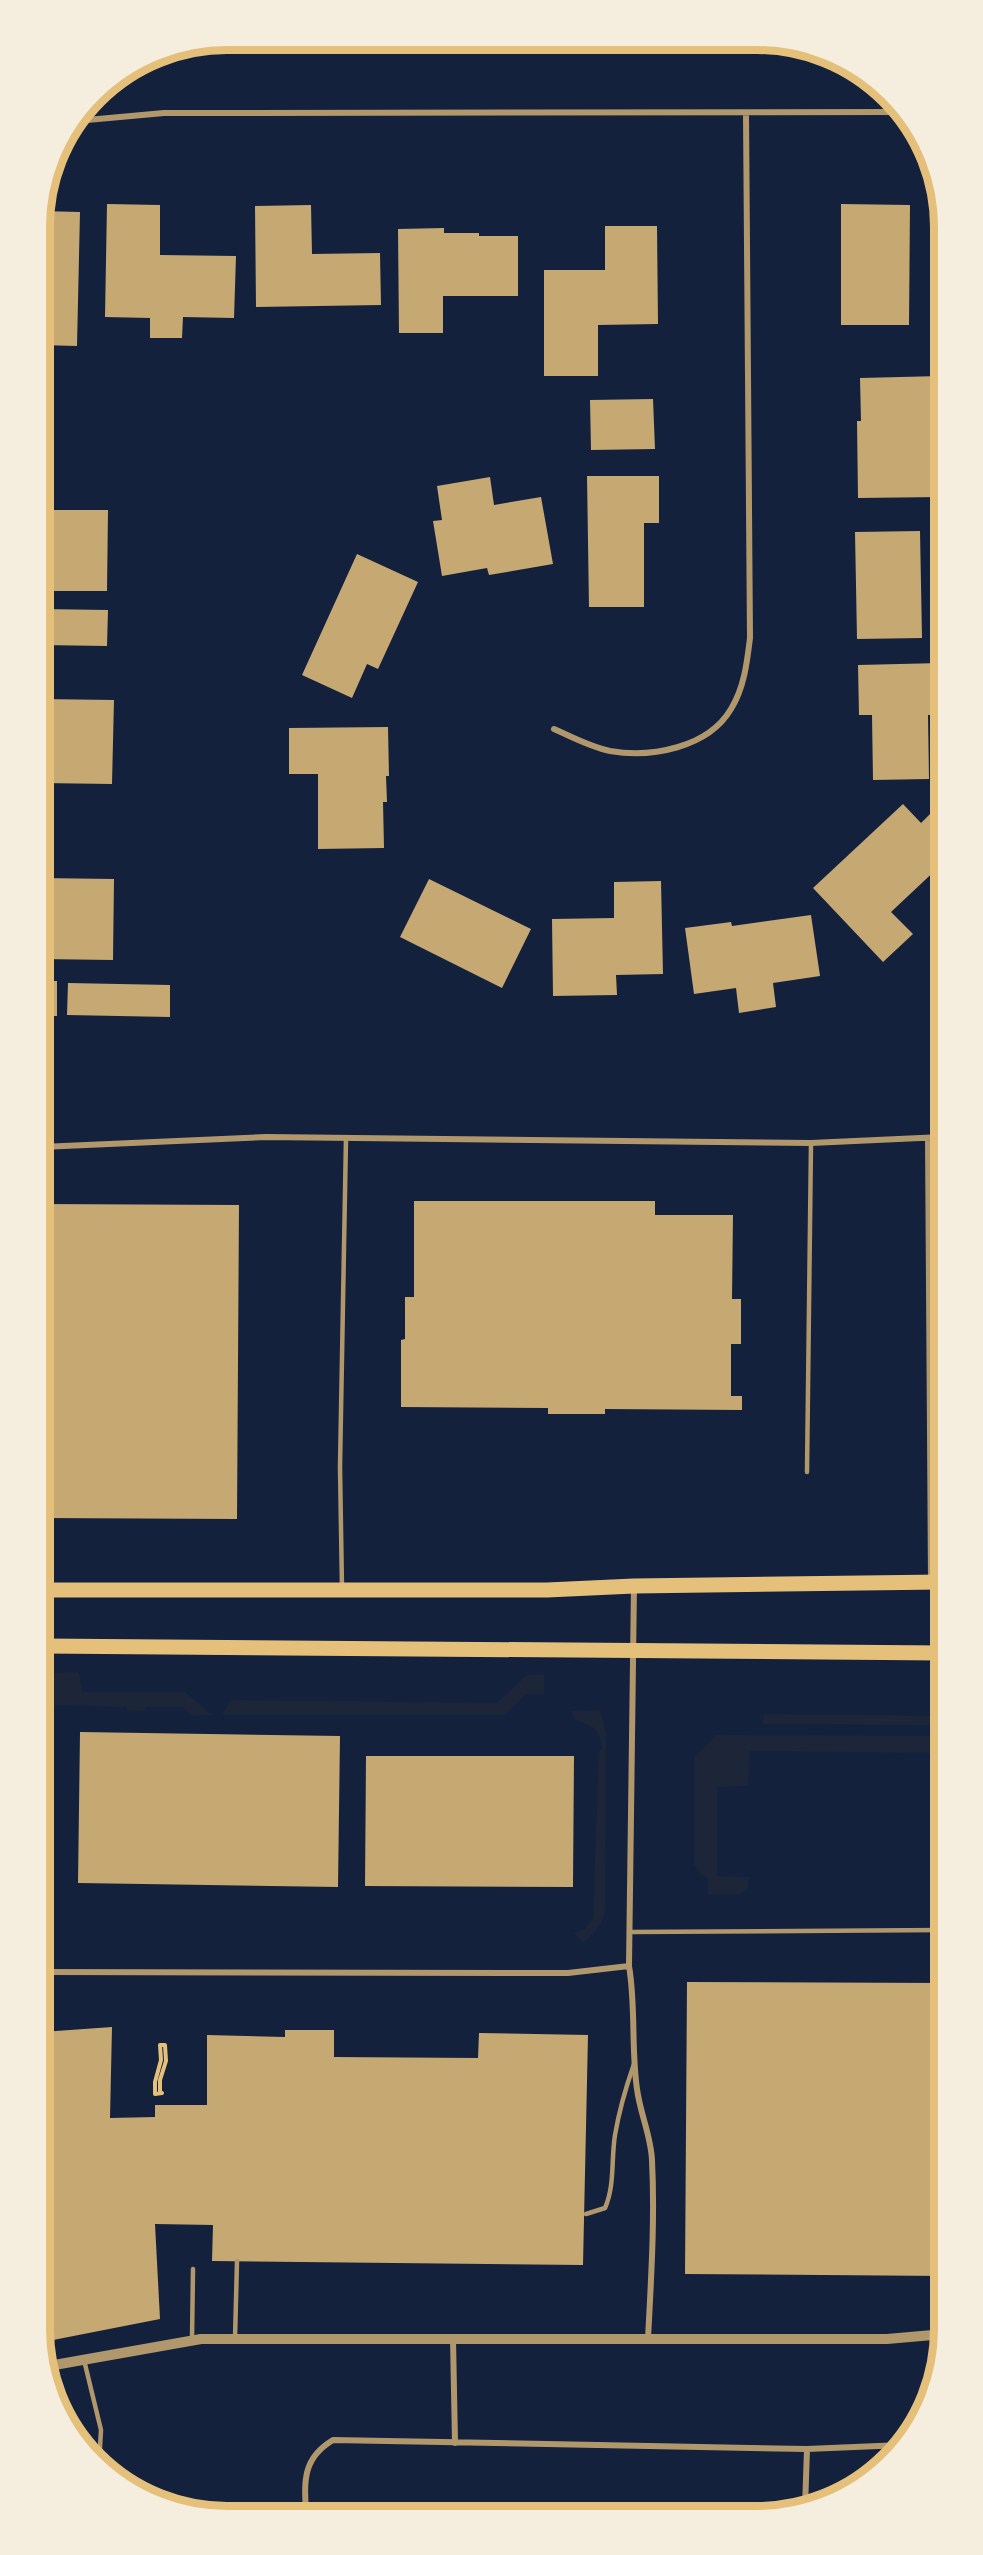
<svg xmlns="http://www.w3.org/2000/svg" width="983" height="2555" font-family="'Nunito Sans',sans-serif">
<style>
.green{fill:#1d2539}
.building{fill:#c6a872}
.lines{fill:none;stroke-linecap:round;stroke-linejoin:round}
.path{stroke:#e5c07b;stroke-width:4}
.service{stroke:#b1986c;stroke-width:4.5}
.minor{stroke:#b1986c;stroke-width:6}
.tertiary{stroke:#b1986c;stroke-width:10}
.primary{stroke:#e5c07b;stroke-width:15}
.rim{fill:none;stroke:#e5c07b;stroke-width:8}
</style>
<rect width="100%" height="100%" fill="#14213d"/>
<path class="green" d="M79,1672L82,1692H185L212,1715L192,1716L183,1707H146L144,1711L127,1710V1707L43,1705V1682L54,1673Z
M544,1674V1694H527L505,1715H222L231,1700L497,1703L527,1675Z
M600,1710L606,1733L605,1908C604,1922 595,1934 583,1942L574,1933L584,1930L593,1918L599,1751L602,1750C599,1726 595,1728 574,1719L572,1711Z
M764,1714L943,1716V1725L763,1724Z
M717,1735L943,1736V1753L750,1751L748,1786L717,1787V1876L749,1877L747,1890L739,1894H708V1878L700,1874L694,1864V1757Z"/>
<path class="building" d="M107,204L160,205V255L236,256L234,318L183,317L182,338H150V318L105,317Z
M841,204L910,205L909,325H841Z
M311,205L312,254L380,253L381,305L256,307L255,206Z
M40,211L80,212L77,346L40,345Z
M605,226H657L658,324L598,325V376H544V270H605Z
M444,228V233H479V236H518V296H443V333H399L398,229Z
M941,376V497L858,498L857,421H861L860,378Z
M653,399L655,449L591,450L590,400Z
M587,476H659V523H644V607H589Z
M490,477L494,505L541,497L553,564L489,575L487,568L442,576L433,521L442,520L437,486Z
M40,510H108L107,591H40Z
M920,531L922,638L857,639L855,532Z
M357,554L418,582L378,669L367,664L352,698L302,675Z
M40,609L108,610L107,646L40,645Z
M941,663V715H928L929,779L873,780L872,715H859L858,665Z
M40,699L114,700L112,784L40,783Z
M388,727L389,776H386L387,802H383L384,848L318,849V774H289V728Z
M903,804L921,823L934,810L941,818V865L891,912L913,934L883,962L813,888Z
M40,878L114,879L113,960L41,959Z
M429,879L531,929L502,988L400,937Z
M661,881L663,974L616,975L617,995L553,996L552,919L614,918V882Z
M811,915L820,976L773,983L776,1007L739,1013L736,988L694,994L685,928L731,922L732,926Z
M41,981H57V1016H41Z
M68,983L170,985V1017L67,1015Z
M414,1201H655V1215H733L732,1299H741V1344H731V1396H742V1410L605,1409V1414H548V1408L401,1407V1340L405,1339V1297H414Z
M41,1204L239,1205L237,1519L41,1518Z
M80,1732L340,1736L338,1887L78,1883Z
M366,1756H574L573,1887L365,1886Z
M687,1982L943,1983L944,2276L685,2274Z
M112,2027L110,2118L155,2117V2105H207V2035L285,2037V2030H334V2057L478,2058L479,2033L588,2035L583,2265L212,2261L213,2225L155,2224L160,2319L43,2342L42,2032Z"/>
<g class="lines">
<path class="path" d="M160,2045H165L166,2061L160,2080V2092L162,2093L155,2094V2082L161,2060Z"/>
<path class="service" d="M807,1472L811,1143
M342,1589L340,1467L346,1138
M629,1932L943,1930
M586,2214L605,2208C615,2185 611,2160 615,2135C619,2111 626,2087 634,2064
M235,2339L237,2261
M192,2340L193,2269
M84,2360L101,2430L99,2465"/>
<path class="minor" d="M76,121L164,113L903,112
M554,729C572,737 590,747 610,751C651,758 708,748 731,709C744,688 747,663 750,638L746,114
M928,1138L931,1581
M41,1147L266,1137L811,1143L942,1137
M634,1586L629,1966C636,2007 631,2048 637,2089C640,2113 651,2136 652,2160C655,2220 651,2280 648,2339
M42,1972L568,1973L629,1966
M453,2339L455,2443
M805,2508L807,2449
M306,2512C304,2480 303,2458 333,2440L807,2449L902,2445"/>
<path class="tertiary" d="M43,2367L201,2339H887L944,2334"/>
<path class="primary" d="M42,1590H547L634,1586L942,1582
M42,1646L943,1653"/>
</g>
<path d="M0 0H983V2555H0ZM227 50H757A177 177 0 0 1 934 227V2329A177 177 0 0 1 757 2506H227A177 177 0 0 1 50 2329V227A177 177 0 0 1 227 50Z" fill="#f5edde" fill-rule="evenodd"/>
<path class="rim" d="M227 50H757A177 177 0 0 1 934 227V2329A177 177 0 0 1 757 2506H227A177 177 0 0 1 50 2329V227A177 177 0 0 1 227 50Z"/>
</svg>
